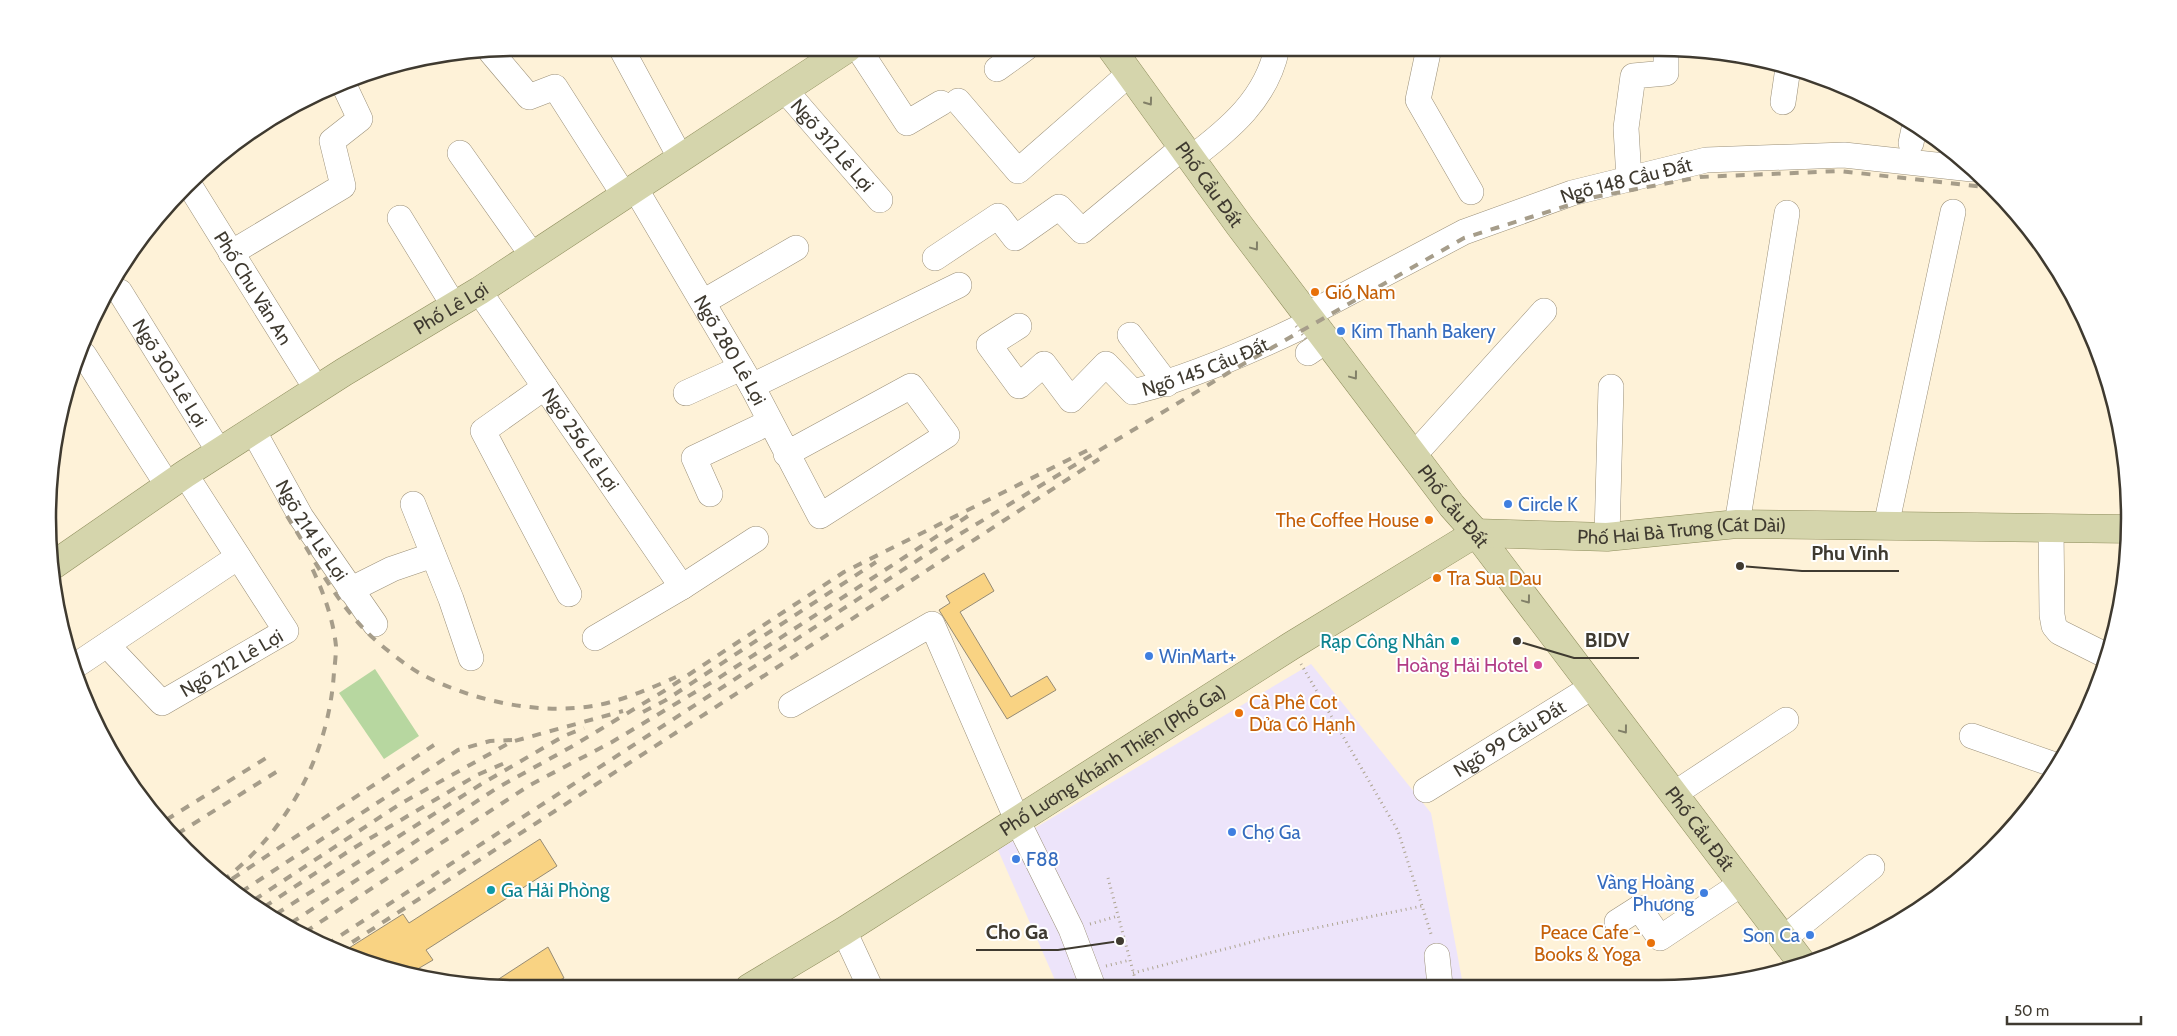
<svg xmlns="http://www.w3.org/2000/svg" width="2177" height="1036" font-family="Cabin,sans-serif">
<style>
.commercial{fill:#ede4fa}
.green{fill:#b7d7a0}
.building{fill:#f9d383;stroke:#968b74}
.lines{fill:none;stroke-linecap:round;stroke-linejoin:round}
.minor-casing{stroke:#9b9079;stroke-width:26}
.major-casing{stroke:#8e8d5c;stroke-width:29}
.path{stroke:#aea592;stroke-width:3;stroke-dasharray:1 4;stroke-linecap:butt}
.minor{stroke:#fff;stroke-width:25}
.major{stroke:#d5d5ac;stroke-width:28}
.rail{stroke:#a69d8a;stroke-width:4;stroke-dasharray:9 9;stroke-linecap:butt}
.path-bridge{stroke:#aea592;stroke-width:3;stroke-dasharray:1 4;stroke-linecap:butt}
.oneway{stroke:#828068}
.food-dot{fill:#e8710a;stroke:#fff;stroke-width:2}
.shop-dot{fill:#3f7fe0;stroke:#fff;stroke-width:2}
.culture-dot{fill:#0f9aa8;stroke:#fff;stroke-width:2}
.hotel-dot{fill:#d1479c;stroke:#fff;stroke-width:2}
.labels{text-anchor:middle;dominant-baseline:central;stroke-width:4;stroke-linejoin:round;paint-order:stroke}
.street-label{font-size:19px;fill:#3f3a30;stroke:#fff}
.food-label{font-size:19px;fill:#c56008;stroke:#fff;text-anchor:start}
.shop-label{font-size:19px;fill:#366cbe;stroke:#fff;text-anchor:start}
.culture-label{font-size:19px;fill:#0d838f;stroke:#fff;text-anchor:end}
.hotel-label{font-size:19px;fill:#b23c85;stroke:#fff;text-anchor:end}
.rim{fill:none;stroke:#3f3a30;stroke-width:2.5}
.leader{fill:none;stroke:#3f3a30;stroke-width:2}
.callout-dot{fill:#3f3a30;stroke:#fff;stroke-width:2}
.callout-label{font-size:20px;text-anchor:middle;font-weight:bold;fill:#3f3a30;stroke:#fff;stroke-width:4;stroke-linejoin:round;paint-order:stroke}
</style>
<rect width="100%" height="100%" fill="#fef2d8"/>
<path class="commercial" d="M1311,664L1431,813L1463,985L1058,987L998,850Z"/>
<path class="green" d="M375,669L419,736L384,759L339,693Z"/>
<path class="building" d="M984,573L994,591L960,612L1011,697L1047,676L1056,690L1007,719L939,610L950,603L946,596Z
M540,839L557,866L426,950L433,960L409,974L341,953L403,914L409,923Z
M548,947L564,978L545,988L488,986Z"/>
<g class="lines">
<g class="minor-casing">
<g id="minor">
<path d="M621,48L680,157"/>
<path d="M858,48L907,123L941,103"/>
<path d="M1429,48L1418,100L1471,192"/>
<path d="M491,52L529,97L555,87L624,195"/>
<path d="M997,69L1026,48"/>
<path id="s1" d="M784,89L880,200"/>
<path d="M958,101L1018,171L1129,74"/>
<path d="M1783,102L1788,68"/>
<path d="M1911,143L1915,124"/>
<path d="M460,153L532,255"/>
<path d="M1190,159C1230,129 1267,98 1277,48"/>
<path d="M1629,179L1626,128L1633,76L1666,73V48"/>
<path id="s2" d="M190,186L317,390"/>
<path id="s3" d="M635,188L752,386L820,516L947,435L911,386L786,454"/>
<path d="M400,218L454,306"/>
<path d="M231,253L343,186L332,141L360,119L343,83"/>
<path d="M935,258L998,216L1015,238L1059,207L1082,231L1182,148"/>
<path id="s4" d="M479,291L682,587"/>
<path id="s5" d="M120,292L220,453"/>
<path d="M703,302L796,248"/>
<path id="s6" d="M1019,326L989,345L1019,386L1044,364L1071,400L1106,364L1133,392C1192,377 1249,352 1303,326L1307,315L1464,232L1572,193L1706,160L1844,155L1972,169"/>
<path d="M1130,335L1167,384"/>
<path d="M1308,353L1327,340"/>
<path d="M84,355L168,486"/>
<path d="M752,386L959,285"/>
<path d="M545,387L483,431L569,594"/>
<path d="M686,393L741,368"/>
<path id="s7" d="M254,432L301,517L375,624"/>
<path d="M1414,455L1544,311"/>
<path d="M710,494L694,458L770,422"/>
<path d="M413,504L451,599L471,658"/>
<path d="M1737,524L1787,213"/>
<path d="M1886,526L1953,212"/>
<path d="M2051,528L2052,615L2054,626L2059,632L2107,656"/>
<path d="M1607,537L1611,387"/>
<path d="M350,590L392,569L433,555"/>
<path d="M595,638L682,587L756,539"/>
<path id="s8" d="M107,645L162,703L286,631L185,474"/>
<path d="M72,668L238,557"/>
<path d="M791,705L932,624L1018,822L1071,929L1093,987"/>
<path d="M1972,736L2055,765"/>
<path id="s9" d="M1426,790L1592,687"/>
<path d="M1674,794L1786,720"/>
<path d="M1617,922L1639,908L1660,938L1741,884"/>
<path d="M844,931L870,987"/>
<path d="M1783,939L1872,867"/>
<path d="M1437,956L1440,985"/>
</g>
</g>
<g class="major-casing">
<g id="major">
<path id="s10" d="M1111,48L1239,225L1452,506L1476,533L1802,963"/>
<path id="s11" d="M1476,533L1607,537L1737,524L2128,529"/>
<path id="s12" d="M52,566L185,474L344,372L479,291L848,48"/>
<path id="s13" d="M749,988L844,931L1291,646L1476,533"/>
</g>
</g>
<path class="path" d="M1301,664L1398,831L1432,937
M1108,878L1137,986
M1090,924L1118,916
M1106,966L1130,960
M1133,973L1267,938L1422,906"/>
<use href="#minor" class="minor"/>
<use href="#major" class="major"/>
<path class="rail" d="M287,516C312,556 334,599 367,632C376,642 409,668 421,674C472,701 540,716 598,705C621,701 654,687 676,677
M643,712L666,700L876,562
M166,820L271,755
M177,834L281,769
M232,879L434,745
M222,881C288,831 329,754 334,672C335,664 336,654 336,646C333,618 323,591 311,566
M241,892L458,750L490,741L512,740
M254,900L400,804L511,742L623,711
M264,907L352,849L477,775L507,762
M276,914L483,783L564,736L584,728
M291,923L497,788L571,747L664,691L844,572L1094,447
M305,932L530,785L612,742L717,679L968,516
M326,945L935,549L1233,370L1464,238L1595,197L1700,177L1840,171L1993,188
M337,952L1099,459"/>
<path class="path-bridge" d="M1296,326L1306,339"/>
</g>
<defs><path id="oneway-chevron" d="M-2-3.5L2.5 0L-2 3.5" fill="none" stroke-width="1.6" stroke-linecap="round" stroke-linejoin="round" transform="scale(1.25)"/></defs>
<g class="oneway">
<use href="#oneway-chevron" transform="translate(1149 102) rotate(54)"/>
<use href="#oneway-chevron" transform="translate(1255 247) rotate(53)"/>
<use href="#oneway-chevron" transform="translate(1354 376) rotate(53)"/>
<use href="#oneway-chevron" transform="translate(1527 600) rotate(53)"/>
<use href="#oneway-chevron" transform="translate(1624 730) rotate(53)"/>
</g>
<g class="food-dot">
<circle cx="1315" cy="292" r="5"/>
<circle cx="1429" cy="520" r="5"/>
<circle cx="1437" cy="578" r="5"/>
<circle cx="1239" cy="713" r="5"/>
<circle cx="1651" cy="943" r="5"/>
</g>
<g class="shop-dot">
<circle cx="1341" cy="331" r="5"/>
<circle cx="1508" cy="504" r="5"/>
<circle cx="1149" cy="656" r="5"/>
<circle cx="1232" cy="832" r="5"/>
<circle cx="1016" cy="859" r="5"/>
<circle cx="1704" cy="893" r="5"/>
<circle cx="1810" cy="935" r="5"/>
</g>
<g class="culture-dot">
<circle cx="1455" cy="641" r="5"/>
<circle cx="491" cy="890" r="5"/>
</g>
<circle class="hotel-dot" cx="1538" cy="665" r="5"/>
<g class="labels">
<g class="street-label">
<text stroke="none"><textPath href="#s1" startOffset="74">Ngõ 312 Lê Lợi</textPath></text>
<text stroke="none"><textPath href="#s6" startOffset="796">Ngõ 148 Cầu Đất</textPath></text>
<text stroke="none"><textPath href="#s10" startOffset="168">Phố Cầu Đất</textPath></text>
<text stroke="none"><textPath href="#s2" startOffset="120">Phố Chu Văn An</textPath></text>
<text stroke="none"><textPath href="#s12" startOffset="475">Phố Lê Lợi</textPath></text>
<text stroke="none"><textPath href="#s3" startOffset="188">Ngõ 280 Lê Lợi</textPath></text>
<text stroke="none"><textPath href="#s6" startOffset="330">Ngõ 145 Cầu Đất</textPath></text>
<text stroke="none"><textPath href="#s5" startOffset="95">Ngõ 303 Lê Lợi</textPath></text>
<text stroke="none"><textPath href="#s4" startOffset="180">Ngõ 256 Lê Lợi</textPath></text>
<text stroke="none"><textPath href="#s10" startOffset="572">Phố Cầu Đất</textPath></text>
<text stroke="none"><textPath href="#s7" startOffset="114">Ngõ 214 Lê Lợi</textPath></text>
<text stroke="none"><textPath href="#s11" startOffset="206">Phố Hai Bà Trưng (Cát Dài)</textPath></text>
<text stroke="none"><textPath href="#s8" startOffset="160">Ngõ 212 Lê Lợi</textPath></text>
<text stroke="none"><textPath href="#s9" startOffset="98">Ngõ 99 Cầu Đất</textPath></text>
<text stroke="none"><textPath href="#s13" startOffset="429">Phố Lương Khánh Thiện (Phố Ga)</textPath></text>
<text stroke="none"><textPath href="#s10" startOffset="978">Phố Cầu Đất</textPath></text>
</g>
<g class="food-label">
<text x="1325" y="292">Gió Nam</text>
<text x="1419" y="520" text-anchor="end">The Coffee House</text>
<text x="1447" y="578">Tra Sua Dau</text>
<text x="1249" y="702">Cà Phê Cot<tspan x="1249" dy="22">Dửa Cô Hạnh</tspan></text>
<text x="1641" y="932" text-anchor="end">Peace Cafe -<tspan x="1641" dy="22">Books &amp; Yoga</tspan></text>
</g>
<g class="shop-label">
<text x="1351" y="331">Kim Thanh Bakery</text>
<text x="1518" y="504">Circle K</text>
<text x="1159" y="656">WinMart+</text>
<text x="1242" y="832">Chợ Ga</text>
<text x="1026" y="859">F88</text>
<text x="1694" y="882" text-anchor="end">Vàng Hoàng<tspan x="1694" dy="22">Phương</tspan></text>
<text x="1800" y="935" text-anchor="end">Son Ca</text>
</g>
<g class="culture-label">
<text x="1445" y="641">Rạp Công Nhân</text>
<text x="501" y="890" text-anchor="start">Ga Hải Phòng</text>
</g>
<g class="hotel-label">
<text x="1528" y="665">Hoàng Hải Hotel</text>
</g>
</g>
<path d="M0 0H2177V1036H0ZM518 56H1659A462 462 0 0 1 2121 518V518A462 462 0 0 1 1659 980H518A462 462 0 0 1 56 518V518A462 462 0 0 1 518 56Z" fill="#fff" fill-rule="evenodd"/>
<path class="rim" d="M518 56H1659A462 462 0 0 1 2121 518V518A462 462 0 0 1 1659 980H518A462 462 0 0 1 56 518V518A462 462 0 0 1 518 56Z"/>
<path class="leader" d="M1740 566L1802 571H1899M1517 641L1574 658H1639M1120 941L1058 950H976"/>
<g class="callout-dot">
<circle cx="1740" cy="566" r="5"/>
<circle cx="1517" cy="641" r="5"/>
<circle cx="1120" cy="941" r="5"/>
</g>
<g class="callout-label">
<text x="1850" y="560">Phu Vinh</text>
<text x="1607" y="647">BIDV</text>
<text x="1017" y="939">Cho Ga</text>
</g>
<path d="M2007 1016v8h134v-8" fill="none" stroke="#3f3a30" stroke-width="2.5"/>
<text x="2014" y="1016" font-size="15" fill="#3f3a30" stroke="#ffffff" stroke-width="4" paint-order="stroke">50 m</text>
</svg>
